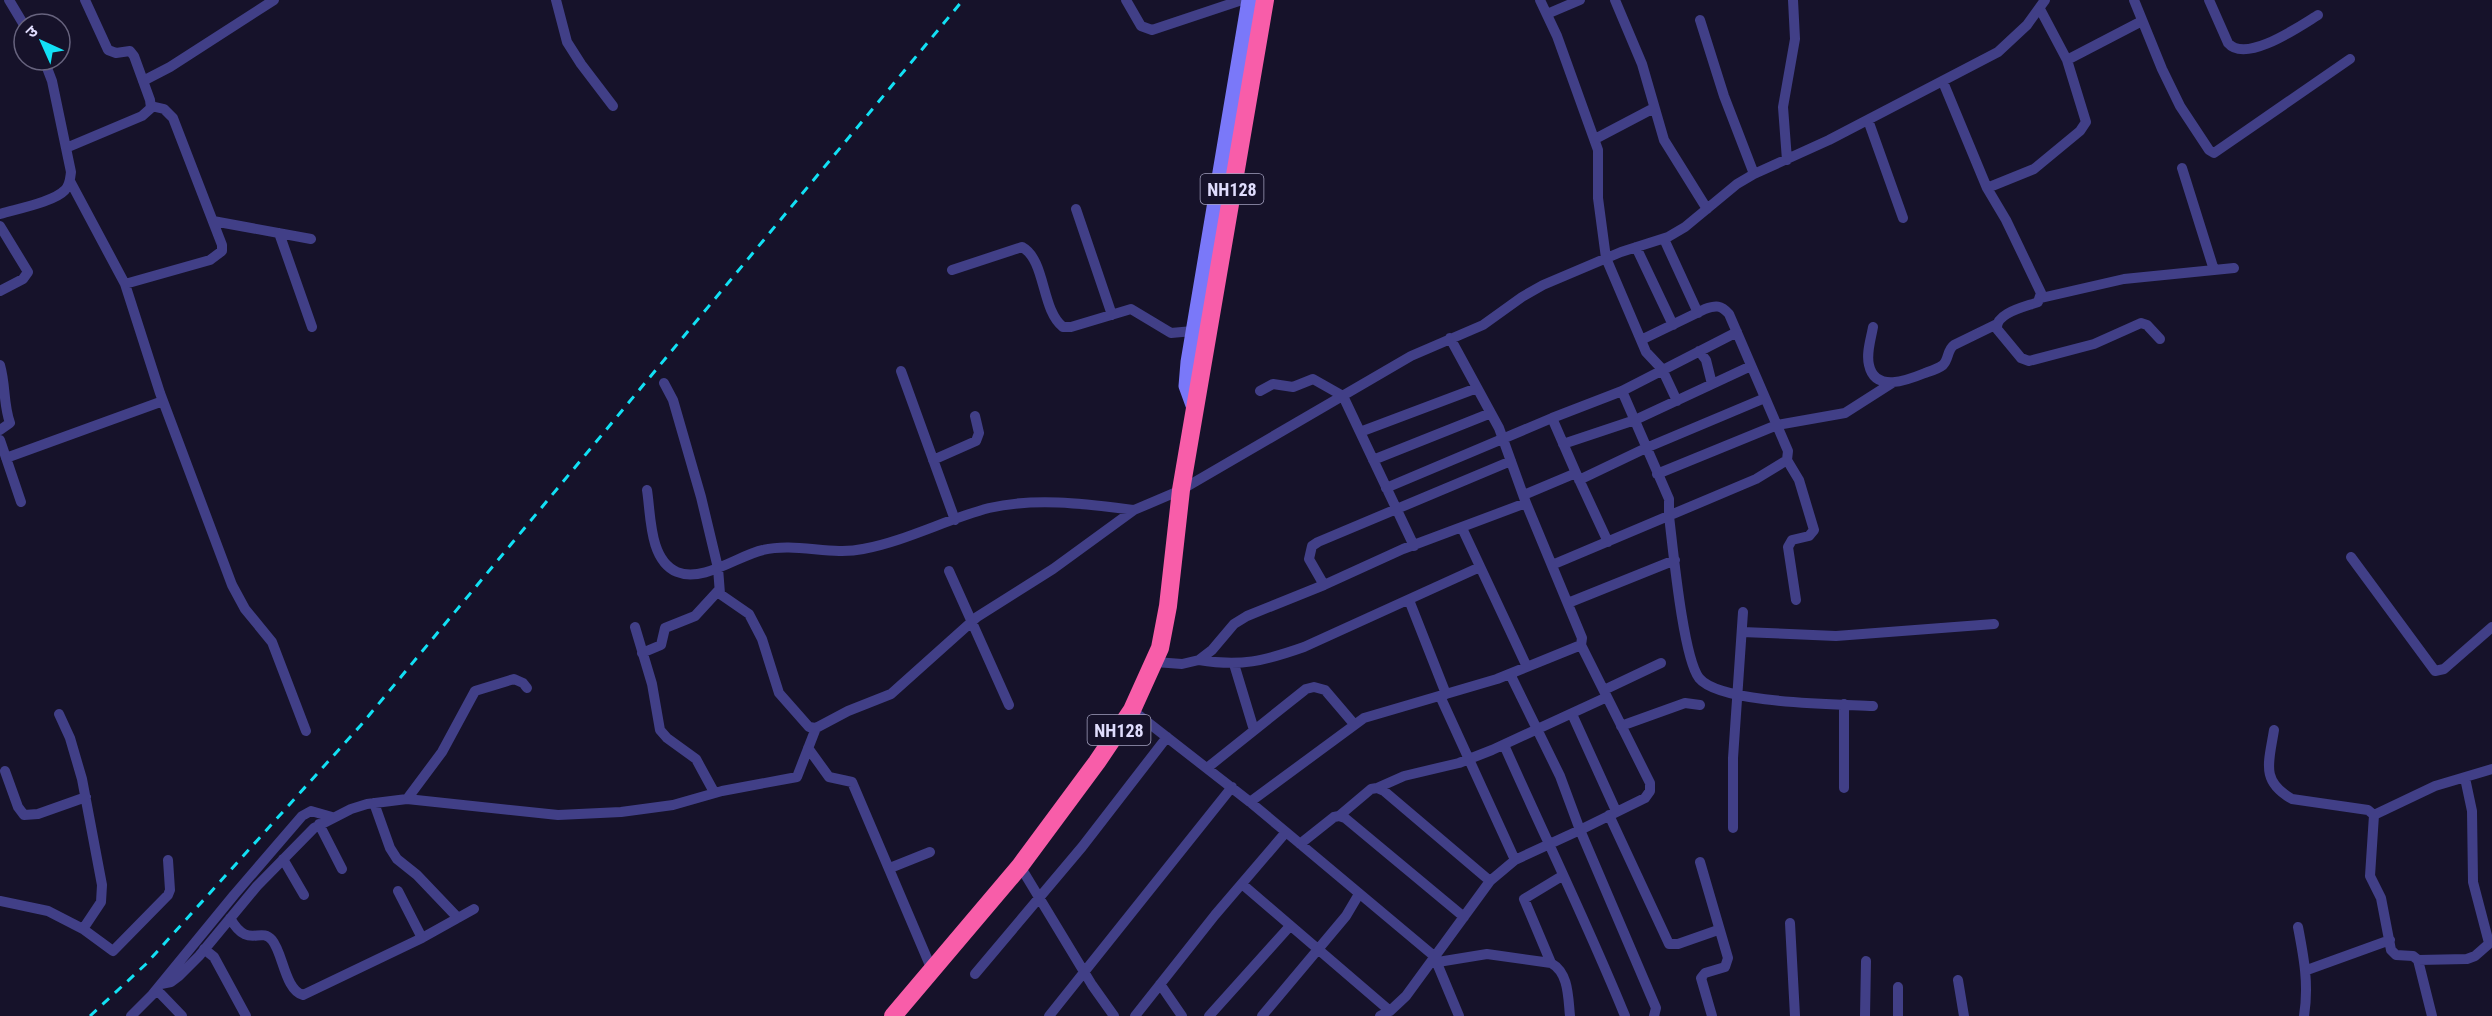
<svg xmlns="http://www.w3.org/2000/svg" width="2492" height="1016" font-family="'Roboto Condensed','Noto Sans Devanagari',sans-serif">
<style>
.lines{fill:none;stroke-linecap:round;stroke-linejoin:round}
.street{stroke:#413f87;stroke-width:10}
.secondary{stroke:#7a78f9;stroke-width:15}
.highway{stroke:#f85da9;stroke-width:18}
.rail{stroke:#12e0f4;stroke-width:3;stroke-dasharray:9 8;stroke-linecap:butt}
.labels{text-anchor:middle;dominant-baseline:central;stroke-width:4.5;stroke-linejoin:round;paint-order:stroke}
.shield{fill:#16122a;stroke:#a3a0be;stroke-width:1.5}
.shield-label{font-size:18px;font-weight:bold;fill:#e0ddfd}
</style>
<rect width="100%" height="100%" fill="#16122a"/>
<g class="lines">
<path class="street" d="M9,0L24,25
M556,0L567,42L581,64L613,106
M1126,0L1141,26L1152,30L1242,0
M1540,0L1557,36L1598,150V198L1606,258L1646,352L1662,369L1677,401
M1615,0L1642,64L1664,140L1707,209
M2134,0L2162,69L2180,106L2209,150L2214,153L2350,59
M2209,0L2228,43C2246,64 2300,26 2318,15
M1547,14L1580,0
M1700,20L1724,96L1754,174
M2067,60L2142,21
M143,81L170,67L274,0
M1943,82L1987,188L2006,220L2041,293L2038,302C2025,307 1995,313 1997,329L2021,358L2029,361L2094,344L2141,323L2147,325L2160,339
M1868,120L1903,218
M1595,139L1654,108
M66,148L142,116L151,108L150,100L134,56L130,51L116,53L108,50L85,0
M1787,160L1783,107L1795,39L1793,0
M2182,168L2214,270
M70,181L125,284L160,393L232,585L245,609L272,642L306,731
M1987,188L2034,169L2080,131L2086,122L2067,60L2040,9
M1076,209L1112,315
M0,214C16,209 54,202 65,190C70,185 70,179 71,172L52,81L44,60
M213,221L311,239
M0,226L28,272L23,279L0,291
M279,233L312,327
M1664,239L1698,313
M1636,247L1673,325
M952,270L1022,247C1046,260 1041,310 1063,327H1071L1131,309L1171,333L1193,331
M125,284L210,260L222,251V245L173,118L164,109L151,106
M2041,298L2124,279L2234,268
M1873,327C1871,339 1866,353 1869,365C1875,393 1908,380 1925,373C1931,371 1938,369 1943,365C1949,359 1947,350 1954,345L1997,324
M1699,351L1706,360L1712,384
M0,365C6,386 3,403 10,423L0,430
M901,371L955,520
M664,383L673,400L701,497L718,568L720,594L749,614L762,639L779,693L809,727L816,728L848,711L891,694L977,617L1053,569L1134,510L1181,490L1411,356L1483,325L1522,297L1543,285L1621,252L1668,237L1685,227L1737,184L1754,174L1829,140L1998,52L2027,25L2045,0
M1260,391L1273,384L1293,387L1313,379L1343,396L1414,546
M1622,391L1669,499V516C1673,548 1683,657 1699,678C1720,704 1838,704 1873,706
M1360,432L1477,388
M0,440L21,502
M1563,444L1635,420L1751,366
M6,458L163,401
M933,460L976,441L979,433L975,416
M1373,460L1491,413
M1787,460L1799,480L1814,530L1809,536L1792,540L1788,547L1796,600
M1576,473L1552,418L1622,391L1737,332
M1657,474L1777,425L1845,413L1892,383
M1579,480L1646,448L1765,398
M1386,488L1552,418
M647,490C651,515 649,560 677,572C703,583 739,555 763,550C796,542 831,556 863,549C906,541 947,519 989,508C1037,497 1086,504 1134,510
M1524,495L1576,473L1608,542
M1462,528L1527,667
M2351,557L2435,671L2444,669L2492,627
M1552,565L1756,479L1787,460L1788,451L1729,314C1721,305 1716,305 1705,309L1641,340
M949,571L1009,705
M1324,585L1309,559L1312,546L1318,542L1511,461
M1409,600L1446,694
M1568,603L1675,560
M635,627L652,684L660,730L667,738L696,759L714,792
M1742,632L1836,636L1994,624
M1581,645L1650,783V791L1645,798L1580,830L1656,1008L1654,1016
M642,653L661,645L665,628L695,616L718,591
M1199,660C1241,667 1264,661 1304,647L1480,567
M1155,662L1182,664L1199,660L1212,650L1234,624L1247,616L1324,585L1403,549L1526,503L1499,428L1450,338
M1234,664L1254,730
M1604,690L1661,663
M1440,696L1515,860
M1132,710L1250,802L1286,832L1215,915L1135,1016
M59,714L70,738L82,779L102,885L101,902L83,929
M1572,714L1616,811
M1621,726L1685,703L1700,705
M2274,730C2269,762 2260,781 2292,799L2368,810L2374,815L2370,876L2381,898L2391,950L2396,955L2413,956L2418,960L2432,1016
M1504,745C1544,835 1588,925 1625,1016
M808,748L829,777L852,782L932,970
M1207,768L1306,689L1314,687L1325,690L1354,724
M5,771L18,807L24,815L38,814L86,797
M2465,778L2472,811L2473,882L2489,943
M1377,788L1404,776L1459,763L1492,750L1607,697
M1844,788V704
M407,799L442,752L475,691L514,679L523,683L527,688
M1250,802L1364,718L1497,679L1581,645L1582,638L1526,503
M374,803L390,848L397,859L417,875L458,918
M1609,815L1669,944H1678L1718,930
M2374,815L2435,786L2492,769
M1339,816L1371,789L1377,788L1384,791L1490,881
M319,824L342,869
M1733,828V758L1743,612
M1286,832L1434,956L1459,1016
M1300,844L1334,817L1339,816L1345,818L1464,917
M283,859L304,895
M1700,862L1728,958L1725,967L1705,973L1701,978L1712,1016
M1020,866L1092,985L1114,1016
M890,868L930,852
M1242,884L1390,1011
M398,891L422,938
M0,901L48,911L83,929L113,951L168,895L170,890L168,860
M230,918C248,950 260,926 272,940C283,953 285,990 303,995L422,938L474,909
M1790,923L1795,1016
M2298,927C2304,958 2309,985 2304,1016
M204,949L214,957L246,1016
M2418,960L2467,959L2475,956L2492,941
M1438,962L1487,954L1551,963C1569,973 1568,997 1570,1016
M1551,963L1524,899L1562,876
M2307,970L2390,940
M975,974L1082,847L1167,737
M1958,980L1964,1016
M161,984L171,982L179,976L199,956L257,886L314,828L351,809L367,804L407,799L558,815L621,812L673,805L722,791L797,777L816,728
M1160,984L1182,1016
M157,990L182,1016
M131,1016L152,995L234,895L302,816L311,811L332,817
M1049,1016L1232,787
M1209,1016L1290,926
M1262,1016L1346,916L1359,894
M1380,1016L1390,1011L1406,996L1490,881L1515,860L1580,830L1560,776L1510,674
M1865,1016L1866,961
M1898,1016V987"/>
<path class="secondary" d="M1194,408L1186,386L1188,362L1249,0"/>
<path class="highway" d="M893,1016L1020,866L1097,762L1132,710L1160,648L1168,606L1181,490L1265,0"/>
<path class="rail" d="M90,1016L146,964L361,725L963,0"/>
</g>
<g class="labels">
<g class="shield">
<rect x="1200.5" y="174" width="63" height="30" rx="4.5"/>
<rect x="1087.5" y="715" width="63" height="30" rx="4.5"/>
</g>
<g class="shield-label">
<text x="1232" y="189">NH128</text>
<text x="1119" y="730">NH128</text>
</g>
</g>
<g transform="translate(42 42) rotate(315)"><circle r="28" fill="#16122a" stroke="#67637e" stroke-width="1.5"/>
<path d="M0-4.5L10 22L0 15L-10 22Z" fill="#12e0f4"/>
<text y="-9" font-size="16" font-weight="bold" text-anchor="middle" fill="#e0ddfd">उ</text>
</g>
</svg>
